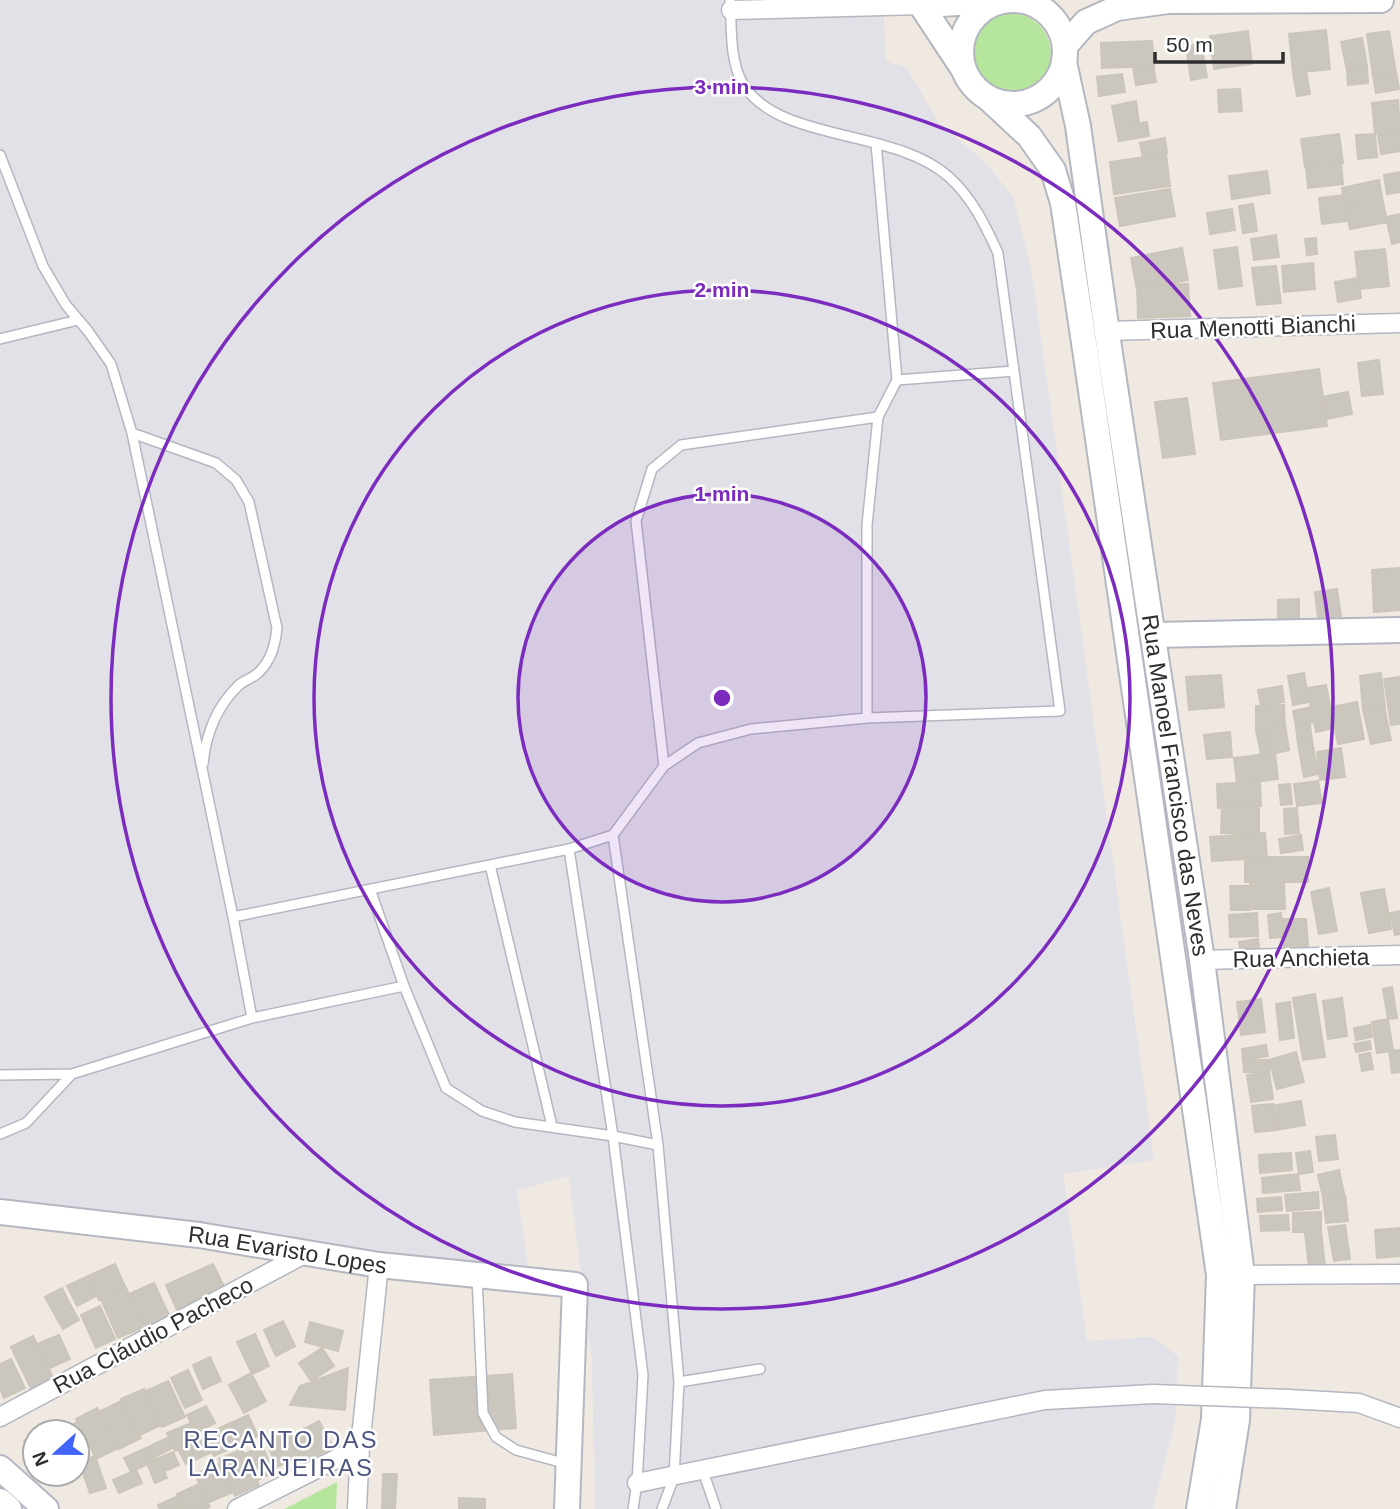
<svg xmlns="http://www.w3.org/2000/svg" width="1400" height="1509" font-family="Helvetica,sans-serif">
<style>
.industrial{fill:#e3e1e8}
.green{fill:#b6e59e}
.building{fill:#cbc7bf;stroke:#cbc5ba;stroke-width:2}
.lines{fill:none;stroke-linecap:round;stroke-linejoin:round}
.lane-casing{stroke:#b4b7c1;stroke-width:12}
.street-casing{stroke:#b4b7c1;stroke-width:21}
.secondary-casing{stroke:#b4b7c1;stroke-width:28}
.lane{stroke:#fff;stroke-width:9}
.street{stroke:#fff;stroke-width:18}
.secondary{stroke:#fff;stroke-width:24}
.street-bridge-casing{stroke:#b4b7c1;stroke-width:21;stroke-linecap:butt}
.street-bridge{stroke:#fff;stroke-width:18}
.ring{fill:none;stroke:#7b2cbf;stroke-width:3.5}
.labels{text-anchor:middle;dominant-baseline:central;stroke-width:5;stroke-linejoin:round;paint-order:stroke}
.street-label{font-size:23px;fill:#2e2e2e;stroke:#fff}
.neighbourhood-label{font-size:24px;letter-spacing:2px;fill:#4d5680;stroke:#fff}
.centre{fill:#7b2cbf;stroke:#fff;stroke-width:3.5}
.ring-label{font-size:21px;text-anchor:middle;font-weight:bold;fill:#7b2cbf;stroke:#fff;stroke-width:5;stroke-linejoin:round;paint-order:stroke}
</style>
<rect width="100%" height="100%" fill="#efe9e1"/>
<path class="industrial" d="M0,0H883L886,61L907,68L938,122L986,163L1013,197L1032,273L1154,1160L1063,1174L1087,1341L1152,1337L1178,1356L1175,1422L1153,1509H595L592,1363L569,1176L517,1190L530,1279L0,1208Z"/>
<path class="green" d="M969 54a41 41 0 1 1 82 0a41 41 0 1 1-82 0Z
M337,1482L336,1509H284Z"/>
<path class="building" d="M1326,30L1330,69L1293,73L1289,34Z
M1248,31L1252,64L1214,69L1210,36Z
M1389,31L1396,73L1373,76L1367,34Z
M1362,38L1367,66L1347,70L1341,42Z
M1152,41L1154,66L1102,68L1101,43Z
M1201,44L1207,77L1191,80L1186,46Z
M1153,64L1156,82L1136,85L1133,67Z
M1367,68L1368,83L1348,85L1347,70Z
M1306,70L1310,94L1297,96L1293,73Z
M1396,72L1399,89L1376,93L1373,76Z
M1122,74L1125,92L1099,96L1097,77Z
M1240,89L1242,111L1219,112L1218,90Z
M1398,100L1400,131L1375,134L1372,103Z
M1136,101L1139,123L1116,127L1112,106Z
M1147,122L1149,136L1119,141L1116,127Z
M1400,133V151L1381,154L1378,135Z
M1339,134L1343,163L1305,167L1301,139Z
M1375,134L1377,157L1358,159L1356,135Z
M1165,138L1167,153L1143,158L1140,143Z
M1166,154L1170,186L1114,194L1110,162Z
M1341,163L1343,184L1308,188L1306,167Z
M1267,171L1270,193L1232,199L1229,176Z
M1400,172V192L1387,194L1384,175Z
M1379,180L1382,197L1345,205L1342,188Z
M1170,189L1175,216L1120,226L1115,198Z
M1344,195L1347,221L1322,224L1319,198Z
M1382,197L1387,222L1350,229L1345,205Z
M1253,204L1257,231L1243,233L1239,206Z
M1232,209L1235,230L1210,234L1207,213Z
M1400,214V242L1392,244L1386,217Z
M1276,235L1279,257L1254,260L1251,239Z
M1316,238L1317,254L1307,255L1305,239Z
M1237,247L1242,286L1219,289L1214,250Z
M1182,248L1188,280L1137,290L1131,258Z
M1385,249L1389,286L1359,289L1355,252Z
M1313,263L1315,289L1284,292L1282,266Z
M1276,266L1281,303L1257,305L1252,268Z
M1358,278L1361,298L1338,302L1335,282Z
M1188,284L1190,316L1138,318L1137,286Z
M1379,360L1383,394L1362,396L1358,363Z
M1319,369L1327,426L1221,440L1213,383Z
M1348,392L1352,414L1326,419L1322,397Z
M1187,398L1195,454L1163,458L1155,402Z
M1400,568V610L1374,612L1372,570Z
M1337,589L1341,616L1318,619L1315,592Z
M1299,599V619H1278V600Z
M1304,673L1309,702L1293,705L1288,676Z
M1381,673L1385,708L1363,710L1360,676Z
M1221,675L1224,707L1189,710L1186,677Z
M1400,677V724L1391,725L1384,679Z
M1326,685L1334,728L1316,732L1307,688Z
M1282,686L1284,702L1261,706L1258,690Z
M1357,702L1364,739L1338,744L1331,707Z
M1284,705L1285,730H1256V706Z
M1384,706L1391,740L1371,744L1363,710Z
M1311,707L1314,722L1296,726L1293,711Z
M1310,724L1312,742L1298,744L1296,726Z
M1285,725L1289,750L1272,754L1267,728Z
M1267,728L1272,754L1261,755L1256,730Z
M1230,732L1232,757L1207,759L1204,735Z
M1312,741L1318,774L1304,777L1298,744Z
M1341,748L1345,777L1320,780L1317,752Z
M1275,753L1278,779L1237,784L1234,758Z
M1318,781L1322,803L1297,806L1294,784Z
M1260,782L1261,806L1218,808L1217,784Z
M1290,784L1292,804L1281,805L1279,785Z
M1222,806L1259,807V833H1221Z
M1297,808L1299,833L1285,834L1284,809Z
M1265,833L1267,858L1212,861L1210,837Z
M1301,835L1303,850L1281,853L1279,839Z
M1245,857H1308V882H1245Z
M1250,882H1284L1285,909H1250Z
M1230,886H1250V910H1231Z
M1329,888L1337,931L1319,934L1311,892Z
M1384,889L1391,929L1369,933L1361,893Z
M1400,911V934L1395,935L1390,913Z
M1257,913L1258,936L1230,937L1229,915Z
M1281,913L1283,937L1270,938L1268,915Z
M1283,919H1306L1308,946L1284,947Z
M1258,939L1260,951L1241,954L1239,942Z
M1392,987L1397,1018L1388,1019L1383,989Z
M1315,994L1325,1057L1303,1060L1293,998Z
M1342,998L1347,1036L1328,1039L1323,1001Z
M1261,999L1265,1032L1241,1035L1237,1002Z
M1290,1002L1294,1038L1280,1040L1276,1004Z
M1388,1019L1393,1051L1377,1053L1372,1022Z
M1370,1025L1372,1037L1356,1040L1354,1028Z
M1370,1041L1371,1049L1356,1052L1354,1044Z
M1266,1045L1268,1056L1243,1060L1242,1049Z
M1400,1050V1072L1392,1073L1389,1051Z
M1296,1052L1304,1082L1277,1089L1269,1060Z
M1370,1053L1373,1069L1362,1071L1359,1055Z
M1243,1060H1269V1072H1244Z
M1269,1072L1273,1099L1251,1102L1247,1075Z
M1301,1101L1305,1125L1276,1130L1272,1106Z
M1273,1104L1276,1130L1255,1132L1252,1106Z
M1335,1135L1338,1159L1319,1161L1316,1137Z
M1310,1151L1313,1172L1299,1174L1296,1153Z
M1291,1153L1292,1170L1260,1173L1259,1155Z
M1339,1170L1344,1193L1323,1197L1318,1175Z
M1298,1174L1300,1190L1263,1193L1262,1178Z
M1318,1192L1319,1208L1287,1211L1285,1195Z
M1345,1195L1348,1221L1326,1223L1323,1197Z
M1281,1197L1282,1210L1258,1212L1257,1199Z
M1321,1212V1231L1293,1232V1213Z
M1288,1215L1289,1230L1261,1231L1260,1216Z
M1345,1225L1350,1259L1334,1261L1328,1227Z
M1400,1228V1256L1377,1258L1375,1230Z
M1321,1231L1325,1267L1309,1268L1305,1233Z
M115,1264L126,1289L99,1300L88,1276Z
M213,1264L227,1293L179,1315L166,1285Z
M88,1276L98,1295L77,1306L67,1286Z
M154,1283L169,1315L144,1327L129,1294Z
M62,1288L72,1308L56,1317L45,1297Z
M126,1288L144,1327L118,1338L101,1299Z
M100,1306L115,1339L96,1348L81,1315Z
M72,1308L79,1320L63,1329L56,1317Z
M283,1321L295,1346L276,1356L264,1330Z
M310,1322L343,1331L338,1351L305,1342Z
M255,1334L269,1366L252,1374L237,1342Z
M59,1335L70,1359L48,1369L37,1344Z
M33,1336L54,1380L32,1391L11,1347Z
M322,1348L334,1366L311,1381L299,1363Z
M210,1357L221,1381L203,1389L193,1365Z
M11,1359L25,1388L4,1398L0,1389V1364Z
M348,1368L345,1410L290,1405L300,1386Z
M188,1370L202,1400L185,1408L171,1378Z
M251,1373L266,1401L244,1413L229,1385Z
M512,1374L516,1428L434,1435L430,1380Z
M168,1381L185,1417L162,1427L146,1391Z
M144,1389L161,1425L138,1436L121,1399Z
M121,1401L141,1438L119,1449L99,1412Z
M206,1406L215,1423L196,1433L187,1415Z
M97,1408L118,1448L96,1459L76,1419Z
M248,1415L258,1436L214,1456L204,1435Z
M319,1421L333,1447L303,1463L289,1437Z
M77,1422L90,1447L77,1453V1432H58Z
M191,1423L198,1441L175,1451L167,1433Z
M287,1430L298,1458L277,1467L265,1439Z
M35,1435V1461L34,1462L24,1441Z
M169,1437L174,1447L151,1459L146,1448Z
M205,1438L212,1452L186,1464L179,1451Z
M262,1446L274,1472L258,1480L245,1454Z
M146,1448L152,1462L131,1472L124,1458Z
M242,1449L259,1485L235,1496L219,1459Z
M173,1452L179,1465L165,1471L159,1458Z
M95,1456L106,1488L90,1493L79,1462Z
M159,1458L167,1478L155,1483L147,1463Z
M221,1463L233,1492L207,1503L195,1474Z
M136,1470L142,1483L119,1493L113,1480Z
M383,1474H397L395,1509H382Z
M199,1484L210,1507L205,1509H184L177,1494Z
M178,1496L184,1509H160L158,1505Z
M459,1498L485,1499V1509H459Z"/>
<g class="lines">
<g class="lane-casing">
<path id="lane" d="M0,155L43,266L66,305L88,331L111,364L132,433L233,917L569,849L613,835L664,766L698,743L751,729L867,718L1060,711L998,253C985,225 973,199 949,177C895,128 779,143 743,84C729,60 732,27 730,0
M0,339L78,320
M897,380L1014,371
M132,433L216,463L236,480L249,502L277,628C275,646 271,661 258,673C253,678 245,680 239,685C216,707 206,733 203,764
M867,718V525L878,417L897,380L876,143
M664,766L636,521L652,469L681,445L878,417
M613,835L658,1145L679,1382L674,1477L662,1509
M569,849L613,1136L643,1375L637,1483L633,1509
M490,865L552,1126
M370,889L404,986L446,1088L482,1111L515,1122L613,1136L658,1145
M252,1018L404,986
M0,1075L72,1074
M0,1134L26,1123L72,1074L252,1018L233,917
M477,1276L483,1413L496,1437L516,1450L567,1464
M679,1382L760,1369
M703,1471L716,1509"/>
</g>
<g class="street-casing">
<path id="street" d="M731,10L921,5
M1107,331L1400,323
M1202,960L1400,955
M1242,1275L1400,1274
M1288,1399L1359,1403L1400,1418
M0,1417L306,1253
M637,1483L1045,1400L1153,1394
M237,1509L360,1447
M357,1509L360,1447L379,1265"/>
</g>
<g class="secondary-casing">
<g id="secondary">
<path d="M920,0L921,5L964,70"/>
<circle cx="1013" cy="52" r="52"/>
<path d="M921,5L996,1"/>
<path d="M1065,46L1086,22L1117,8L1168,1L1381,0"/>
<path id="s1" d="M1064,62L1078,126L1110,354L1202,960L1242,1275L1237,1420L1223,1509"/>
<path d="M988,98L1029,136L1053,170L1063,203L1086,356L1219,1275L1214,1419L1199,1509"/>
<path d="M1154,635L1400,630"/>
<path id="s2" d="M0,1212L199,1235L379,1265L575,1285L567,1509"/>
<path d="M0,1468L46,1509"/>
<path d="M0,1501L9,1509"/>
</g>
</g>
<use href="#lane" class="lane"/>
<use href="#street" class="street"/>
<use href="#secondary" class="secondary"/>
<g class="street-bridge-casing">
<path id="street-bridge" d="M1153,1394L1288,1399"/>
</g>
<use href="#street-bridge" class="street-bridge"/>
</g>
<circle cx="722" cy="698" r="204" fill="#7b2cbf" fill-opacity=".12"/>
<g class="ring">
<circle cx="722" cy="698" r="204"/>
<circle cx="722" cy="698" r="408"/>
<circle cx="722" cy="698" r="611"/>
</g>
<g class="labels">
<g class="street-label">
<text transform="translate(1253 327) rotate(-2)">Rua Menotti Bianchi</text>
<text stroke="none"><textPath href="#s1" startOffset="732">Rua Manoel Francisco das Neves</textPath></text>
<text transform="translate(1301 958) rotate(-1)">Rua Anchieta</text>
<text stroke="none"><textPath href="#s2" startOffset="290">Rua Evaristo Lopes</textPath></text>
<text transform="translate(153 1335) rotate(-28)">Rua Cláudio Pacheco</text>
</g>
<g class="neighbourhood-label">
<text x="281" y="1439">RECANTO DAS<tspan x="281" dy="28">LARANJEIRAS</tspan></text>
</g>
</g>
<circle cx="722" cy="698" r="10" class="centre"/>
<g class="ring-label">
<text x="722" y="94">3 min</text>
<text x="722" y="297">2 min</text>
<text x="722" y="501">1 min</text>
</g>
<g transform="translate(56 1453) rotate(249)"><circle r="33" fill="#ffffff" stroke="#ababab" stroke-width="2"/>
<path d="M0-5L12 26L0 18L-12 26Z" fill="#4264fb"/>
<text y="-10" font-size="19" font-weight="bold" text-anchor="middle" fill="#2e2e2e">N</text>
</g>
<path d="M1155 52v10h128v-10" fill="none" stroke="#2e2e2e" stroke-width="3.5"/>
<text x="1166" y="52" font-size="21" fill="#2e2e2e" stroke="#ffffff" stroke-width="5" paint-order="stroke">50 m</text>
</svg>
